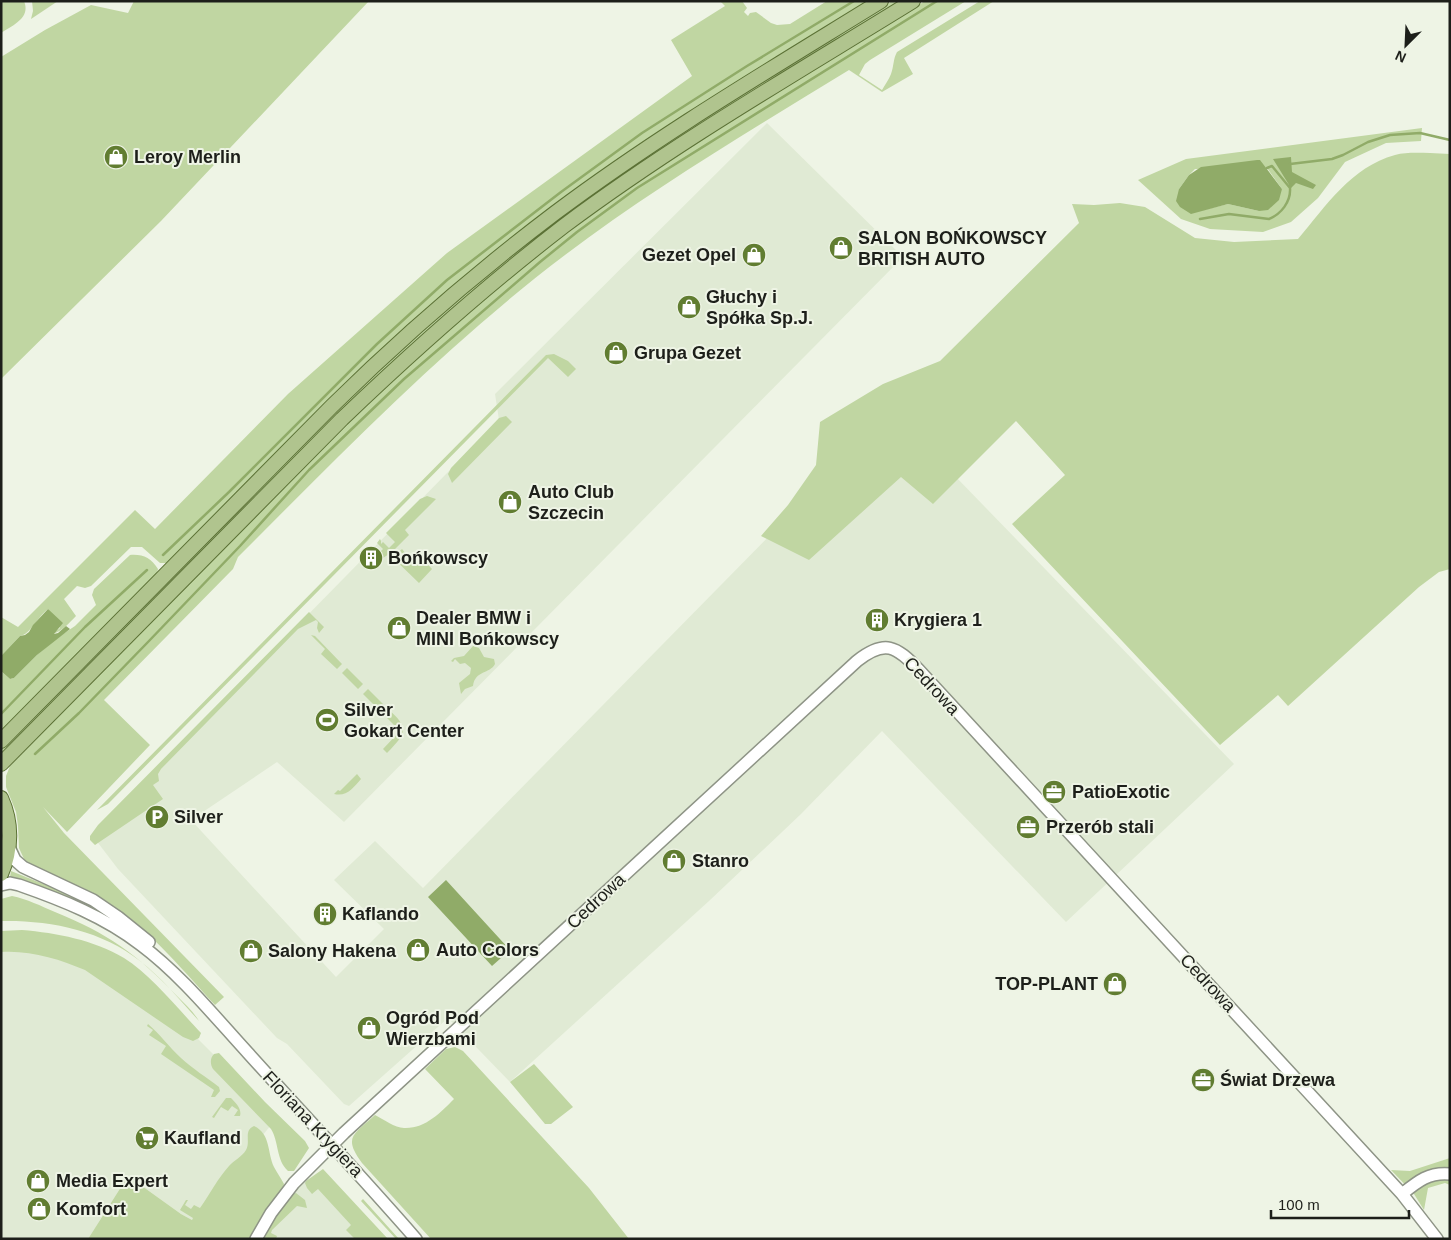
<svg xmlns="http://www.w3.org/2000/svg" width="1451" height="1240" font-family="Helvetica,sans-serif">
<style>
.built{fill:#e0ead4}
.green{fill:#c0d6a2;fill-rule:evenodd}
.water{fill:#90ab68}
.lines{fill:none;stroke-linecap:round;stroke-linejoin:round}
.stream{stroke:#90ab68;stroke-width:2.5}
.minor-casing{stroke:#8e9486;stroke-width:14}
.major-casing{stroke:#5b7135;stroke-width:16}
.minor{stroke:#fff;stroke-width:11}
.major{stroke:#b0c48e;stroke-width:14}
.labels{text-anchor:middle;dominant-baseline:central;stroke-width:4;stroke-linejoin:round;paint-order:stroke}
.poi-label{font-size:18px;font-weight:bold;fill:#1d1f1a;stroke:#eef4e5;text-anchor:start}
.street-label{font-size:18px;fill:#1d1f1a;stroke:#eef4e5}
</style>
<rect width="100%" height="100%" fill="#eef4e5"/>
<path class="built" d="M767,123L903,257L344,822L277,762L191,820L336,977L384,929L334,880L375,841L423,888L892,411L1234,764L1066,922L882,731L801,814L709,901L510,1082L448,1018L349,1106L344,1104L287,1044L277,1038L118,869L92,835L499,420L495,394Z
M1,949L58,954L174,1015L277,1118L192,1220L181,1214L128,1176L88,1239H1Z
M308,1179L377,1239H264L268,1231L267,1230L291,1196Z"/>
<path class="green" d="M1,1H24C31,18 13,25 1,33Z
M32,1H58L31,19L33,11Z
M134,1H369L161,221L1,379V57L45,30L91,5L128,13Z
M722,1H742L747,8L744,12L748,16L750,13L756,12L771,23L777,25L790,24L827,1H868C735,84 600,165 478,265C367,355 268,461 168,563H160L142,547H131L91,586L85,588L77,586L64,599L76,616C69,623 63,631 52,634L60,628L48,609C38,616 30,635 20,636L1,656V617L18,627L135,510L155,529L288,394L447,253L692,76L671,40L725,6L721,2Z
M892,1H903L522,252L1,757V748L334,411L447,307L557,219L645,156L754,86Z
M925,1H966L870,60L865,64L859,75L882,90C885,85 889,79 891,74C894,66 893,59 897,52L980,1H994L904,58L913,74L882,92L849,70C753,129 655,187 565,255C446,345 343,452 238,557L233,569L104,700L150,745L67,832L43,807L64,833L224,997L215,1005C179,966 144,923 98,896C76,882 50,877 28,864L24,859L19,848L18,826L16,812L6,787V776L10,766L347,423L458,319L537,255L627,189L699,141Z
M1422,128L1421,141L1386,143L1345,162L1318,198L1291,222L1263,232L1210,229L1181,219L1138,180L1186,159ZM1267,168L1282,189L1259,211L1228,204L1191,213L1179,189L1189,175L1195,169Z
M1430,153L1450,154V569L1439,572L1419,587L1288,706L1278,695L1220,745L1012,524L1065,475L1016,421L933,504L901,477L809,560L761,536L788,505L816,465L820,422L883,384L940,361L1079,223L1072,204L1094,205L1120,203L1145,207L1195,238L1234,242L1298,239C1326,206 1351,167 1395,155C1406,152 1419,153 1430,153Z
M554,354L568,361L576,369L568,377L548,358L108,804L97,810L546,355Z
M506,416L512,422L452,483L448,474L451,468L499,418Z
M427,496L436,499L405,530L409,535L394,550L401,556L403,554L400,551L402,549L406,554L404,556L413,564L421,557L432,569L419,583L389,554L383,558L378,554L383,549L377,543L380,539L381,541V544L383,542L389,548L395,542L386,533L420,499Z
M130,555C143,554 151,558 158,569L157,574L1,731V671L10,679L14,678L37,655L54,640L75,626L96,605L92,595L94,589Z
M309,612L324,627L319,633L317,628L318,622L316,620L298,629L161,769L158,774L159,781L153,785L163,799L95,845L90,840V836L98,825Z
M311,635L315,636L342,664L337,669L321,654L325,649Z
M473,646L479,648L484,657L494,659L495,664C490,674 475,670 473,686L465,689L461,694L459,683L470,674L471,668L465,663L460,664L455,659L453,662L451,661L454,658L464,656Z
M347,668L363,684L358,689L342,673Z
M368,689L384,705L379,710L363,694Z
M389,710C410,728 405,735 387,753L383,749L400,731L384,715Z
M357,774L361,779C353,788 347,797 334,794L338,790L340,791Z
M11,871L78,898L112,919L10,877Z
M12,896C27,899 41,906 55,912C107,933 137,954 176,995C184,1003 193,1011 199,1021C180,1000 162,978 140,961C101,930 49,920 1,921V899Z
M22,930C57,933 94,940 124,958C151,975 179,1010 201,1033L199,1038L193,1041L183,1037L85,970C59,959 30,950 1,952V931Z
M148,1024C160,1034 169,1047 181,1058C193,1069 206,1077 219,1087L220,1091L215,1097H211L214,1090L161,1054L166,1046L149,1035L153,1030L147,1026Z
M455,1047L463,1051L589,1188L629,1239H431L362,1163C343,1137 353,1135 375,1115C383,1119 395,1128 404,1128C425,1129 440,1113 454,1099L425,1069L446,1049Z
M219,1053L265,1102L305,1141L309,1148L294,1171H288C276,1160 279,1142 271,1129L213,1069C210,1064 210,1058 214,1054Z
M534,1064L573,1107L551,1124H545L510,1082Z
M226,1098H231C236,1103 242,1109 240,1116H234L238,1110L232,1106L228,1111L221,1107L214,1118L212,1117Z
M254,1126C271,1134 267,1152 274,1167C277,1173 281,1178 284,1184L283,1189L251,1239H88L128,1176L181,1214L192,1220L193,1218L180,1210L186,1200H188L185,1205L191,1209L194,1205L200,1208C210,1194 218,1178 229,1166C234,1160 242,1157 246,1150C251,1141 243,1131 254,1126Z
M1450,1158V1185L1445,1183L1428,1188L1424,1210L1414,1194L1391,1170L1410,1171Z
M323,1169L388,1239H355L346,1230L351,1225L318,1189L312,1194L307,1188L305,1183L306,1181Z
M296,1193L305,1200L307,1208L297,1206L272,1230L271,1233L277,1236L276,1239H264L268,1231L266,1230L274,1216L292,1194Z
M363,1199L399,1239H396L361,1201Z"/>
<path class="water" d="M1291,157L1292,172L1316,185L1313,189L1296,183L1291,188L1273,159Z
M1257,160H1260L1282,189L1279,200L1268,210L1259,211L1228,204L1191,214L1180,207L1176,201L1179,189L1189,175L1201,167Z
M48,609L63,623L54,634L58,633L66,626L70,629L37,655L14,678L10,679L1,671V656L20,636L25,635L29,632L33,625Z
M446,880L510,950L492,966L428,897Z"/>
<g class="lines">
<path class="stream" d="M1290,164L1332,159L1343,155L1368,142L1390,135L1420,133L1450,140
M1267,168L1272,166L1290,188V185
M1200,219L1229,214L1269,219C1281,214 1291,202 1290,188
M163,555L229,492L377,344L447,280L561,192L642,133L747,66L854,1
M1,714L85,627L147,570
M35,754L79,713L148,642L240,546L309,470L404,379L540,262L577,232L637,188L937,1"/>
<g class="minor-casing">
<path id="minor" d="M9,847L15,860L23,867L93,900L118,917L149,942
M1,885L10,883L19,885C62,900 105,917 141,945C180,974 215,1017 248,1053C304,1115 361,1176 416,1239
M1402,1194C1418,1181 1429,1172 1450,1174
M256,1239L271,1213L294,1183L344,1133L857,661C885,639 896,646 919,670L1402,1194L1437,1239"/>
</g>
<g class="major-casing">
<path id="major" d="M1,741L332,406C402,337 477,272 555,213C659,135 771,69 881,1
M1,764L342,419C413,351 486,286 564,226C675,143 795,74 913,1
M1,798C12,822 12,849 1,874"/>
</g>
<use href="#minor" class="minor"/>
<use href="#major" class="major"/>
</g>
<defs>
<g id="shop-disc" transform="scale(1.25)"><circle r="9.5" fill="#617d31" stroke="#eef4e5"/><path d="M-5-2.5h2.3a2.7 3.5 0 0 1 5.4 0H5L5.5 6h-11ZM-1.5-2.5h3a1.5 2.3 0 0 0-3 0Z" fill="#fff"/></g>
<g id="building-disc" transform="scale(1.25)"><circle r="9.5" fill="#617d31" stroke="#eef4e5"/><path d="M-4-6H4V6H1V3H-1V6H-4ZM-2.5-4.3h1.7v1.8h-1.7ZM.8-4.3h1.7v1.8H.8ZM-2.5-1h1.7V.8h-1.7ZM.8-1h1.7V.8H.8Z" fill="#fff"/></g>
<g id="stadium-disc" transform="scale(1.25)"><circle r="9.5" fill="#617d31" stroke="#eef4e5"/><path d="M0-5a6.5 5 0 1 0 0 10a6.5 5 0 1 0 0-10ZM-3.5-1.8h7v3.6h-7Z" fill="#fff"/></g>
<g id="office-disc" transform="scale(1.25)"><circle r="9.5" fill="#617d31" stroke="#eef4e5"/><path d="M-6-3h4V-5.5h4V-3h4V5H-6ZM-1-4.5V-3h2v-1.5ZM-6 0V1H6V0Z" fill="#fff"/></g>
<g id="parking-disc" transform="scale(1.25)"><circle r="9.5" fill="#617d31" stroke="#eef4e5"/><path d="M-3.5-5.5H1a3.5 3.5 0 0 1 0 7H-1V5.5H-3.5ZM-1-3.4V-.6H.8a1.4 1.4 0 0 0 0-2.8Z" fill="#fff"/></g>
<g id="supermarket-disc" transform="scale(1.25)"><circle r="9.5" fill="#617d31" stroke="#eef4e5"/><path d="M-6-5.5h2.5l.6 2H6L4.5 2H-2.5L-4.4-4H-6ZM-1.5 3.2a1.3 1.3 0 1 0 .1 0ZM3 3.2a1.3 1.3 0 1 0 .1 0Z" fill="#fff"/></g>
</defs>
<g fill-rule="evenodd">
<use href="#shop-disc" x="116" y="157"/>
<use href="#shop-disc" x="841" y="248"/>
<use href="#shop-disc" x="754" y="255"/>
<use href="#shop-disc" x="689" y="307"/>
<use href="#shop-disc" x="616" y="353"/>
<use href="#shop-disc" x="510" y="502"/>
<use href="#building-disc" x="371" y="558"/>
<use href="#building-disc" x="877" y="620"/>
<use href="#shop-disc" x="399" y="628"/>
<use href="#stadium-disc" x="327" y="720"/>
<use href="#office-disc" x="1054" y="792"/>
<use href="#parking-disc" x="157" y="817"/>
<use href="#office-disc" x="1028" y="827"/>
<use href="#shop-disc" x="674" y="861"/>
<use href="#building-disc" x="325" y="914"/>
<use href="#shop-disc" x="418" y="950"/>
<use href="#shop-disc" x="251" y="951"/>
<use href="#shop-disc" x="1115" y="984"/>
<use href="#shop-disc" x="369" y="1028"/>
<use href="#office-disc" x="1203" y="1080"/>
<use href="#supermarket-disc" x="147" y="1138"/>
<use href="#shop-disc" x="38" y="1181"/>
<use href="#shop-disc" x="39" y="1209"/>
</g>
<g class="labels">
<g class="poi-label">
<text x="134" y="157">Leroy Merlin</text>
<text x="858" y="238">SALON BOŃKOWSCY<tspan x="858" dy="21">BRITISH AUTO</tspan></text>
<text x="736" y="255" text-anchor="end">Gezet Opel</text>
<text x="706" y="297">Głuchy i<tspan x="706" dy="21">Spółka Sp.J.</tspan></text>
<text x="634" y="353">Grupa Gezet</text>
<text x="528" y="492">Auto Club<tspan x="528" dy="21">Szczecin</tspan></text>
<text x="388" y="558">Bońkowscy</text>
<text x="416" y="618">Dealer BMW i<tspan x="416" dy="21">MINI Bońkowscy</tspan></text>
<text x="894" y="620">Krygiera 1</text>
<text x="344" y="710">Silver<tspan x="344" dy="21">Gokart Center</tspan></text>
<text x="1072" y="792">PatioExotic</text>
<text x="174" y="817">Silver</text>
<text x="1046" y="827">Przerób stali</text>
<text x="692" y="861">Stanro</text>
<text x="342" y="914">Kaflando</text>
<text x="436" y="950">Auto Colors</text>
<text x="268" y="951">Salony Hakena</text>
<text x="1098" y="984" text-anchor="end">TOP-PLANT</text>
<text x="386" y="1018">Ogród Pod<tspan x="386" dy="21">Wierzbami</tspan></text>
<text x="1220" y="1080">Świat Drzewa</text>
<text x="164" y="1138">Kaufland</text>
<text x="56" y="1181">Media Expert</text>
<text x="56" y="1209">Komfort</text>
</g>
<g class="street-label">
<text transform="translate(932 686) rotate(47)">Cedrowa</text>
<text transform="translate(596 901) rotate(-43)">Cedrowa</text>
<text transform="translate(1208 983) rotate(47)">Cedrowa</text>
<text transform="translate(313 1124) rotate(47)">Floriana Krygiera</text>
</g>
</g>
<rect width="1451" height="1240" fill="none" stroke="#1d1f1a" stroke-width="5"/>
<g transform="translate(1406 45) rotate(204)" stroke="#eef4e5" stroke-width="4" paint-order="stroke">
<path d="M0-4L9 19L0 12L-9 19Z" fill="#1d1f1a"/>
<text y="-8" font-size="14" font-weight="bold" text-anchor="middle" fill="#1d1f1a">N</text>
</g>
<path d="M1271 1210v8h138v-8" fill="none" stroke="#1d1f1a" stroke-width="2.5"/>
<text x="1278" y="1210" font-size="15" fill="#1d1f1a" stroke="#eef4e5" stroke-width="4" paint-order="stroke">100 m</text>
</svg>
